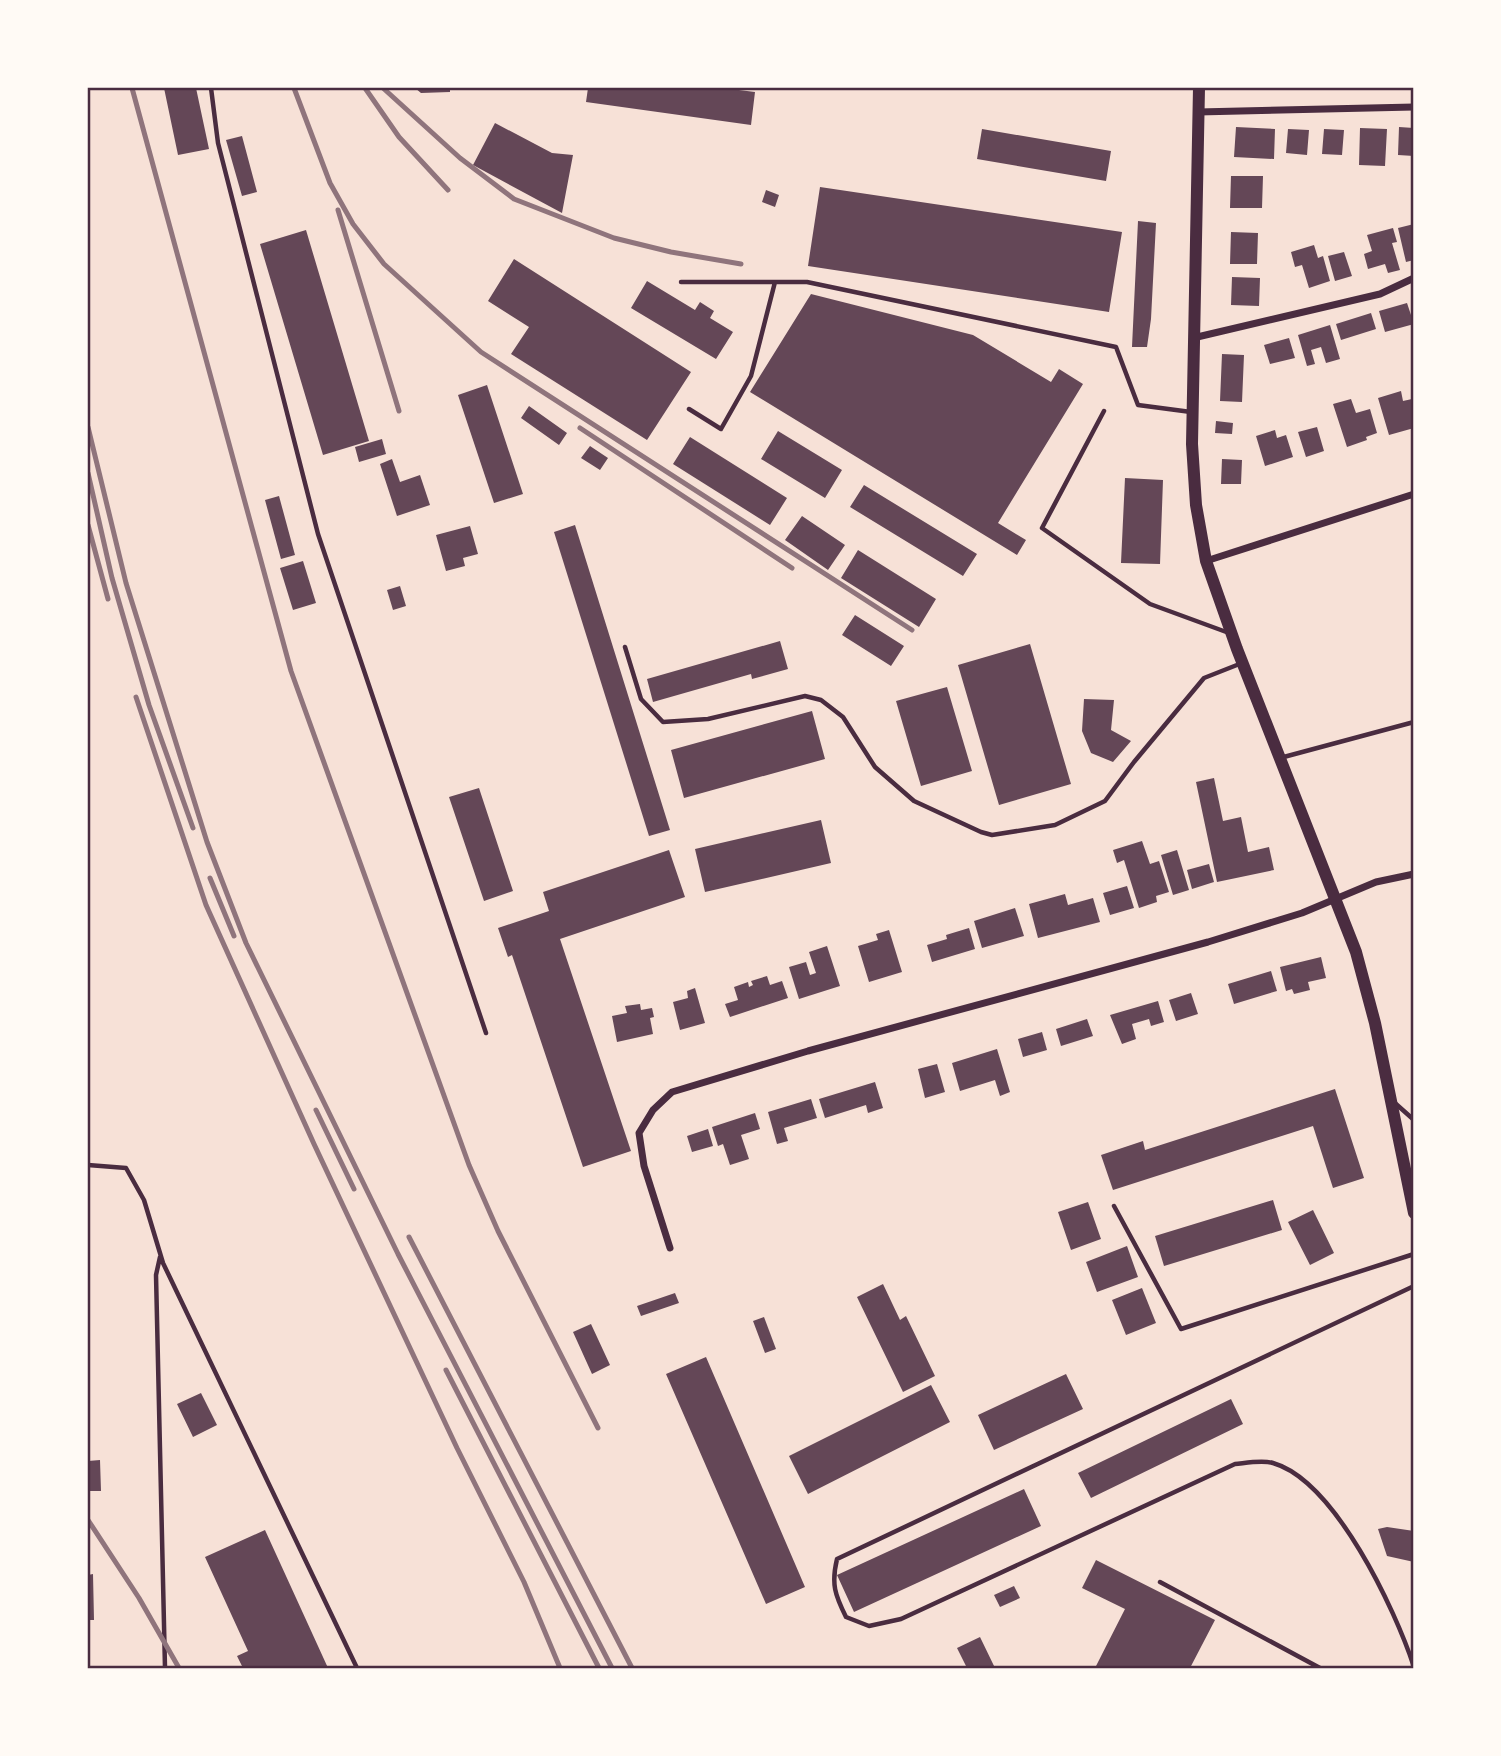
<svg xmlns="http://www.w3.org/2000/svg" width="1501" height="1756" font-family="Mulish,sans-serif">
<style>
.building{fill:#644757}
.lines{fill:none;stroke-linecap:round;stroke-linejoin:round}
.service{stroke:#4a2c40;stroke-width:4.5}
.minor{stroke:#4a2c40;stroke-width:7}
.secondary{stroke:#4a2c40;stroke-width:12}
.rail{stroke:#8f747c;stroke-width:5}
.neatline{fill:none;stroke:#4a2c40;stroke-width:2.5}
</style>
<rect width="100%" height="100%" fill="#f7e1d7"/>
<path class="building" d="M164,88H196L209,149L178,155Z
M415,88H450V92L421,93Z
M588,88H723L755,92L751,125L586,102Z
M495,123L552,153L573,155L562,213L473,165Z
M1236,127L1275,129L1274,159L1234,157Z
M1399,127L1414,128V156L1398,155Z
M1360,128L1387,129L1385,166L1359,165Z
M982,129L1111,151L1106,181L977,159Z
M1288,129L1309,130L1307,155L1286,153Z
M1324,129L1344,130L1342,155L1322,154Z
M242,136L257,192L242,196L226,140Z
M1231,176H1263L1262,208H1230Z
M820,187L1122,232L1109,312L808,266Z
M766,190L779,195L775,207L762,202Z
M1138,221L1156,223L1151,319L1147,347H1132Z
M1414,224V260L1406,262L1398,228Z
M1393,228L1397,242L1392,243L1400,270L1388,273L1385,264L1368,269L1364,254L1372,251L1367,235Z
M306,230L369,441L323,455L260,244Z
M1231,232L1258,233L1257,264H1230Z
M1314,245L1318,258L1323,256L1330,281L1309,288L1302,265L1295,267L1291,252Z
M1344,252L1352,276L1335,281L1328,256Z
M514,259L691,372L647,440L511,354L529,327L488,301Z
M1232,277L1260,278L1259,306L1231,305Z
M647,281L695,310L700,302L714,311L710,318L733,332L716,359L631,308Z
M811,294L973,335L1051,382L1059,369L1083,384L998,523L1026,540L1017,555L750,392Z
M1407,303L1414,324L1385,332L1379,311Z
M1371,313L1376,329L1341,340L1336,324Z
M1330,325L1340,359L1326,363L1321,347L1311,350L1315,364L1307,366L1298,335Z
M1289,338L1295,358L1270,364L1264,345Z
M1222,354L1244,355L1242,402L1220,401Z
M487,385L523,494L494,503L458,395Z
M1401,391L1403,401L1412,399L1414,428L1389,435L1378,398Z
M1351,399L1356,413L1370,409L1377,433L1366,437L1367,440L1347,447L1333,404Z
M529,406L567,433L559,445L521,418Z
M1216,421L1233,423L1232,434L1215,433Z
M1317,427L1324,451L1306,457L1298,432Z
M1275,430L1277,438L1286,435L1293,457L1265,466L1256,436Z
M778,431L842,470L825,498L761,459Z
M690,437L787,498L770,525L673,464Z
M382,439L386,454L359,462L355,447Z
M590,446L608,458L600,470L581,458Z
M392,459L400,482L420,475L430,505L397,516L380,464Z
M1222,459L1242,460L1241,484H1221Z
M1125,478L1163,480L1160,564L1121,563Z
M864,485L977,554L963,576L850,507Z
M279,496L295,555L281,559L265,500Z
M802,516L845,545L828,570L785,540Z
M575,525L670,830L649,836L554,532Z
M470,526L478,554L463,558L465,566L446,571L436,535Z
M858,550L936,599L919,627L841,578Z
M303,561L316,603L293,610L280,568Z
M400,586L406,606L393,610L387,590Z
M855,615L904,646L891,666L842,635Z
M780,641L788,669L752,679L751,674L653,702L647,679Z
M1030,644L1071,784L999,805L958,665Z
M947,687L972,771L921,786L896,701Z
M1084,699L1114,700L1111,730L1131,741L1113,762L1091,753L1082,731Z
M812,711L825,759L684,798L671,750Z
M1214,778L1223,821L1241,817L1248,852L1269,847L1274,870L1217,882L1196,782Z
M479,788L513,891L484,901L449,797Z
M821,820L831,863L705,892L695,849Z
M1142,841L1150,864L1159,861L1169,892L1156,896L1157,902L1139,908L1124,860L1117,863L1113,850Z
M669,850L685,897L560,939L631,1151L583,1167L512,955L508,957L498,928L549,911L543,892Z
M1177,850L1189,890L1173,895L1161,855Z
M1209,864L1214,882L1192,889L1187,870Z
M1127,886L1134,908L1110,915L1103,893Z
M1065,894L1068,905L1093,898L1100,922L1038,938L1029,904Z
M1015,908L1024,936L982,948L974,921Z
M969,928L975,949L932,962L927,945L947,939L946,935Z
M889,930L902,972L869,982L858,946L878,940L876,934Z
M827,946L840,986L799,999L789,967L806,962L810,975L816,973L809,952Z
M1321,957L1326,978L1308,982L1310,990L1294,994L1292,989L1286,991L1280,967Z
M1271,971L1277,991L1234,1004L1228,984Z
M767,976L770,985L782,981L788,998L730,1017L725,1004L738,1000L734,987L748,982L749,987L753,985L751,981Z
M695,988L705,1023L680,1030L673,1002L688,998L687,991Z
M1191,993L1198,1014L1176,1021L1169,1000Z
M1158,1001L1164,1022L1151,1026L1149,1019L1132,1024L1136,1039L1122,1044L1110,1015Z
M640,1004L641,1010L652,1008L654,1017L650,1018L653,1034L617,1042L612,1016L627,1013L625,1006Z
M1087,1019L1093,1036L1061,1046L1056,1029Z
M1042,1032L1047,1050L1023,1057L1018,1039Z
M997,1049L1010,1092L1000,1096L995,1080L960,1091L952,1063Z
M937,1064L945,1092L925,1098L918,1069Z
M875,1082L883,1108L868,1113L866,1105L825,1118L819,1099Z
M1335,1089L1364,1178L1333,1188L1313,1126L1113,1190L1101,1155L1143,1141L1145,1150Z
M811,1099L817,1118L784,1128L788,1141L777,1144L768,1112Z
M755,1113L760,1129L741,1135L749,1159L730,1165L723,1144L718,1146L712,1127Z
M708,1129L713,1146L692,1152L687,1136Z
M1273,1200L1282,1230L1164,1266L1155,1236Z
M1088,1202L1101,1239L1071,1250L1058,1212Z
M1313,1210L1334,1253L1310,1265L1288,1222Z
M1127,1246L1138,1277L1097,1292L1086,1262Z
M883,1284L900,1320L906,1316L935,1376L903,1392L857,1297Z
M1142,1288L1156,1323L1126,1335L1112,1300Z
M675,1293L679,1303L641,1316L637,1306Z
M764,1317L776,1349L765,1353L753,1321Z
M591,1324L610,1365L592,1374L573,1332Z
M706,1357L805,1587L766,1604L666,1374Z
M1066,1374L1083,1409L994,1450L978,1415Z
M931,1385L950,1422L808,1494L789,1456Z
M201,1393L217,1425L193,1437L177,1404Z
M1231,1399L1243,1424L1091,1498L1078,1473Z
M100,1460L101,1491H88V1461Z
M1024,1489L1041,1526L854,1612L837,1575Z
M1387,1527L1414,1531V1562L1387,1556L1378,1529Z
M265,1530L328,1668H243L237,1656L248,1651L205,1557Z
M1096,1560L1215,1620L1190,1668H1095L1125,1609L1082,1588Z
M93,1574L94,1620H88V1575Z
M1014,1586L1020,1598L1000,1607L994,1595Z
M980,1637L995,1668H967L957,1648Z"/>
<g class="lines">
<path class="service" d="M211,88L218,143L318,534L486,1033
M681,282H807L1116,347L1138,405L1191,412
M689,409L721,429L751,376L775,282
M1104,411L1042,528L1150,604L1229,633
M625,647L641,699L663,722L708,719L805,696L821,700L843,717L875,767L914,801L981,832L992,835L1055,825L1105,801L1134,762L1204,678L1242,663
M1280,758L1414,722
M1396,1104L1414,1120
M88,1165L126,1168L144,1200L163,1263L357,1668
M1114,1206L1181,1329L1414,1254
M160,1257L156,1275L165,1668
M1414,1286L837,1559C831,1584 835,1595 846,1617L869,1626L901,1619L1235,1464C1246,1463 1262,1460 1273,1463C1335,1481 1395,1609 1414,1667
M1160,1582L1320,1668"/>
<path class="minor" d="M1198,112L1414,107
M1193,338L1380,294L1414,278
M1206,561L1414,494
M670,1248L644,1166L639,1133L653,1110L672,1092L808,1051L1208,942L1302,913L1376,882L1414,874"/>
<path class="secondary" d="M1199,88L1192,444L1196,505L1206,561L1237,649L1356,952L1375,1023L1414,1213"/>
<path class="rail" d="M132,88L291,671L469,1165L498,1231L598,1428
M294,88L330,183L353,224L384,264L481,352L912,630
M365,88L399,137L448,190
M383,88L460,158L514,199L614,238L671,252L741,264
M338,210L399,411
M88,427L126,583L207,842L246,943L398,1254L612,1668
M580,428L792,568
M88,473L112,578L149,705L193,828
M88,525L108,599
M136,697L206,905L314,1144L457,1448L524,1582L560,1668
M210,878L234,936
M316,1110L354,1189
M409,1237L632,1668
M446,1370L599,1668
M88,1520L139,1598L179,1668"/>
</g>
<rect width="1501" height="1756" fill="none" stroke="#fffaf5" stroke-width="178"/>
<rect x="89" y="89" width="1323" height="1578" class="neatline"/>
</svg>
